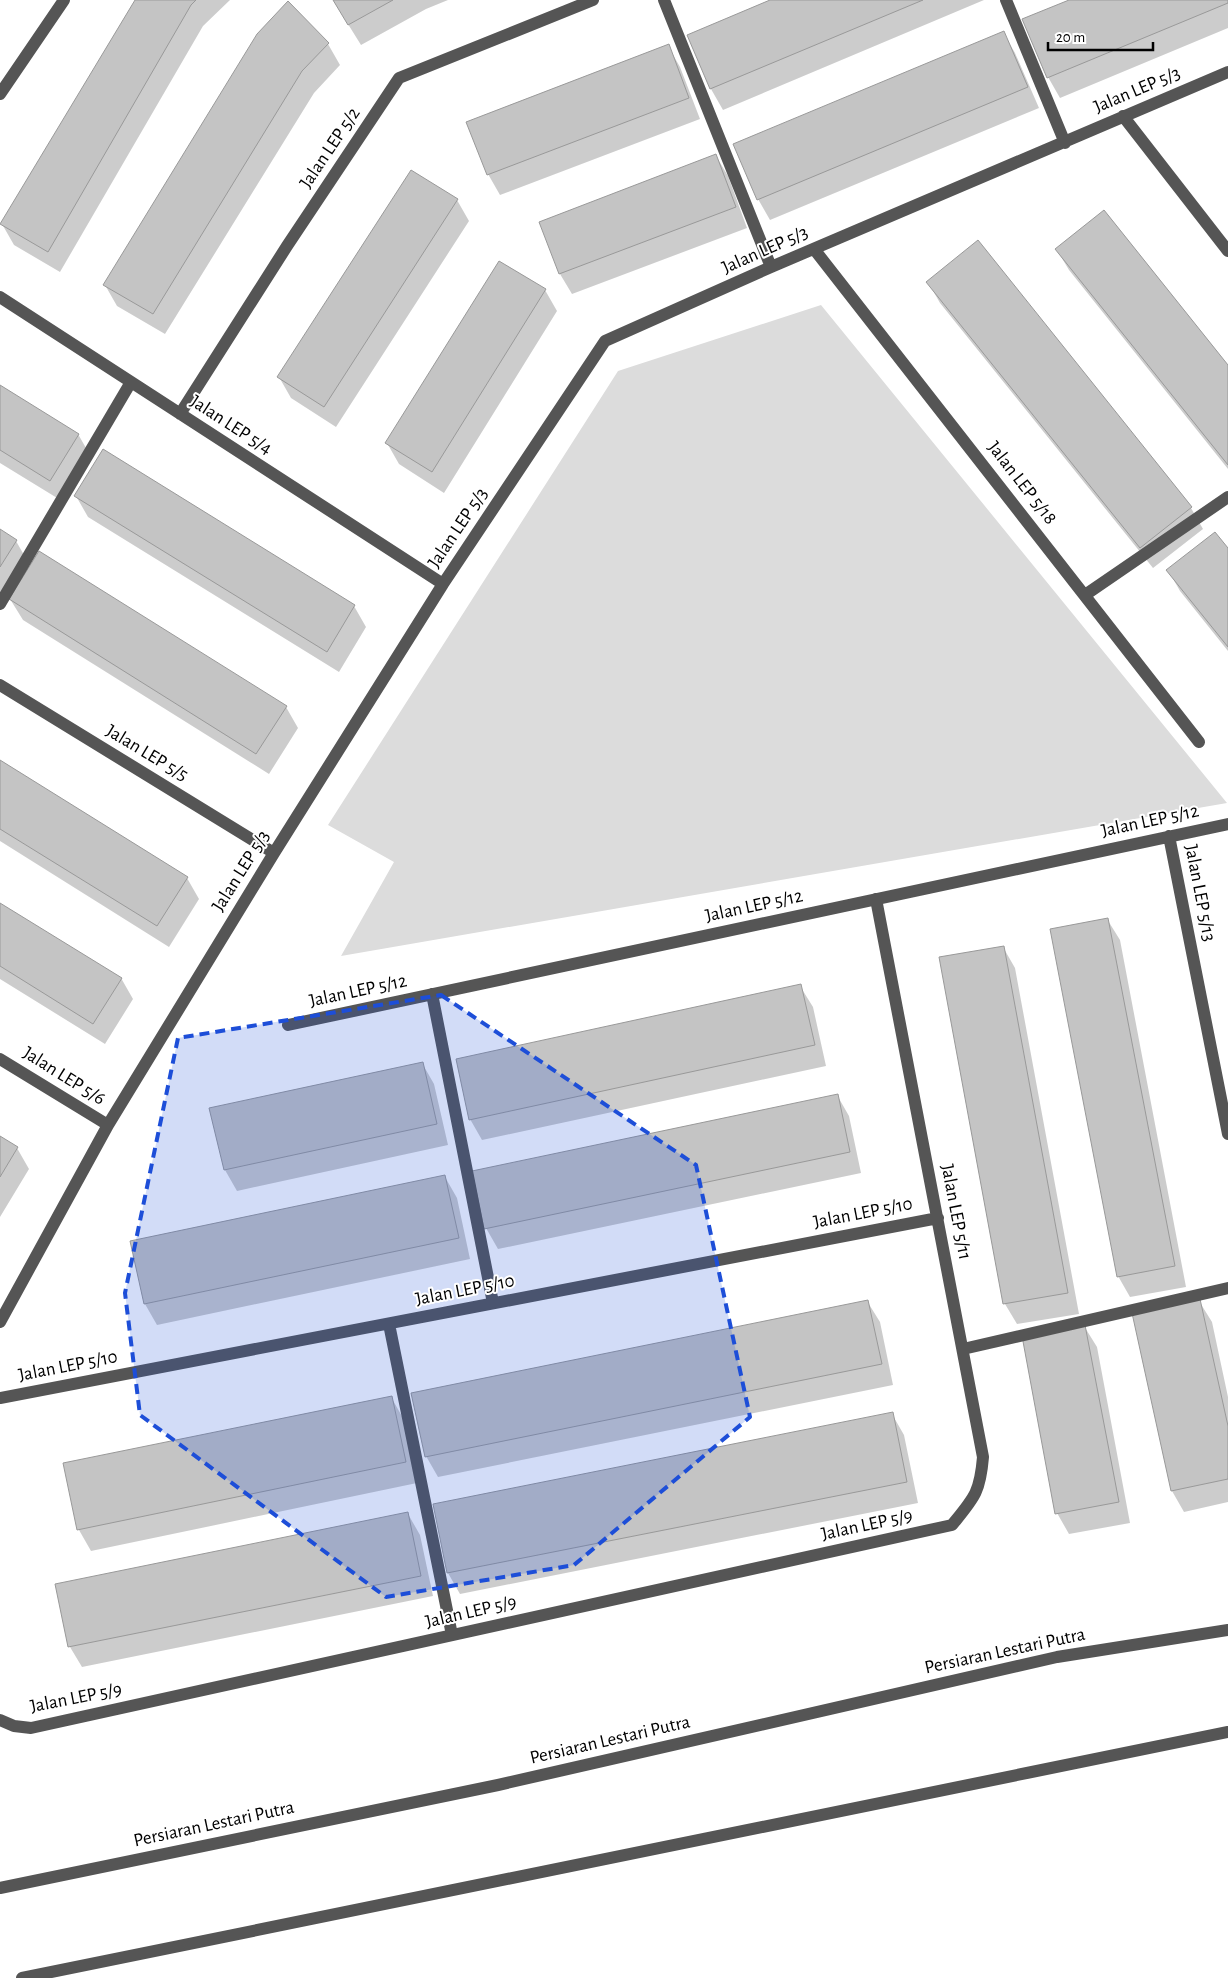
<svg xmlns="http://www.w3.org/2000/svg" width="1228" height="1978" font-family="'Alegreya Sans',sans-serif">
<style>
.green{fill:#dcdcdc}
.shadow{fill:#0003}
.building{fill:#c4c4c4;stroke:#999}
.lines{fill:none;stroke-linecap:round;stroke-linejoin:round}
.minor{stroke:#555;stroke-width:12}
.marked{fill:#1d4ed8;fill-opacity:0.2;stroke:#1d4ed8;stroke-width:4;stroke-dasharray:10 6;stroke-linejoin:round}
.labels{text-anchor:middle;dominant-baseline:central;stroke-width:4;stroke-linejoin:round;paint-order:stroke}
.street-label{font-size:19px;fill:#000;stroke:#fff}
</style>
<rect width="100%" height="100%" fill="#fff"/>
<path class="green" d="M821,305L1227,803L341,956L394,862L328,825L618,371Z"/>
<path class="shadow" d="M136,0H230L203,26L60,272L14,245L2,224Z
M333,0H448L426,9L361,45Z
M773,0H984L723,110L711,89L689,35Z
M1072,0H1228V28L1060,98L1048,77Z
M1003,32L1015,53L1039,108L770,220L758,199Z
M258,34L328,44L340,65L314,93L165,334L117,306L105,285Z
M668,46L680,67L700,119L500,195L488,174Z
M716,156L728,176L747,228L572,294L560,274L540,222Z
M457,200L469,221L336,427L291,398L279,377Z
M1057,250L1228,367V469L1069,270Z
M928,282L1191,508L1203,529L1153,568L940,303Z
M545,290L557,311L444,493L399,464L387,443Z
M0,386L78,434L90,455L62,501L0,463Z
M76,496L354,606L366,627L339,672L88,517Z
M0,531L16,541L28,562L0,607Z
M1228,550V651L1180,591L1168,570Z
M10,599L286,707L298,728L269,774L23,620Z
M0,761L187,878L199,899L169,947L0,841Z
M0,904L121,978L133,999L105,1044L0,979Z
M1107,919L1120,940L1186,1287L1130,1297L1118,1276Z
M1003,947L1015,968L1079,1314L1017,1324L1005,1304Z
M800,986L813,1007L826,1066L482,1140L470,1119Z
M422,1063L434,1084L448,1145L237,1191L225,1170L211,1109Z
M837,1095L849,1116L861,1173L498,1249L486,1228Z
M0,1138L17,1148L29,1169L0,1217Z
M445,1177L457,1198L470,1259L157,1325L145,1304Z
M867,1301L880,1322L893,1385L438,1477L426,1456Z
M1199,1301L1212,1322L1228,1397V1502L1184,1512L1172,1491Z
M1084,1326L1097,1347L1130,1523L1069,1534L1057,1513Z
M391,1397L403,1418L417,1483L91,1551L79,1530L65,1464Z
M892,1414L904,1435L918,1503L460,1594L448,1573L434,1505Z
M408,1514L420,1535L433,1596L82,1667L70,1647Z"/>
<path class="building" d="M135,0H196L191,5L48,252L0,224Z
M333,0H393L348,25Z
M770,0H923L710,89L687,35Z
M1069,0H1228V3L1047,78L1022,19Z
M288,1L329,43L302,71L153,314L103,285L257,34Z
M1004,31L1028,87L757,200L733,144Z
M669,44L689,98L487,175L466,122Z
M716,154L736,207L559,274L539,222Z
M411,170L458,199L324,407L277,377Z
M1104,210L1228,365V465L1055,249Z
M978,240L1192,507L1140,548L926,282Z
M499,261L546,289L432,472L385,443Z
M0,385L79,434L50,481L0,450Z
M103,449L355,605L327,652L74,496Z
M0,529L17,540L0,567Z
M1215,532L1228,548V647L1166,570Z
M39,551L287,706L256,754L9,599Z
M0,760L188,877L157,926L0,829Z
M0,903L122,978L93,1024L0,966Z
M1108,918L1175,1266L1117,1277L1050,929Z
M1004,946L1068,1293L1003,1304L939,957Z
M801,984L815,1045L469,1120L456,1059Z
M423,1062L437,1124L224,1170L209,1108Z
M838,1094L850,1152L484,1229L472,1171Z
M0,1136L18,1147L0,1177Z
M445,1175L459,1238L144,1304L130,1241Z
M1200,1299L1228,1426V1479L1171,1491L1132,1313Z
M868,1300L882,1364L425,1457L411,1393Z
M1085,1325L1119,1502L1055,1514L1022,1336Z
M392,1396L406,1462L77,1530L63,1463Z
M893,1412L907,1482L447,1573L433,1504Z
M408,1512L421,1576L68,1647L55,1584Z"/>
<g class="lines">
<path class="minor" d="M664,0L771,267
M1006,0L1065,143
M0,94L64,0
M1123,116L1228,251
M814,249L1199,742
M0,297L443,584
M180,414L287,246L399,78L593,0
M1085,595L1228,497
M0,604L131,382
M0,685L274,853
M1169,836L1228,1134
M432,994L493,1303
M288,1025L1228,824
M0,1059L108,1125
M0,1322L108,1125L274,853L443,584L605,341L771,267L1228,72
M389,1324L452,1635
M963,1349L1228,1288
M0,1398L938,1218
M0,1720L14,1726L31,1728L952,1525C974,1498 980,1493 983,1457L876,899
M0,1888L498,1785L1057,1657L1228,1630
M22,1978L1228,1732"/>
</g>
<path class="marked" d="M441,995L696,1165L750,1417L574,1565L386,1597L140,1415L125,1293L178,1038Z"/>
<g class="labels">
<g class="street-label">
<text transform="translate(1137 90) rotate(-23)">Jalan LEP 5/3</text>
<text transform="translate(330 148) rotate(-56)">Jalan LEP 5/2</text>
<text transform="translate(765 250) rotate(-24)">Jalan LEP 5/3</text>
<text transform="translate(231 425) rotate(33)">Jalan LEP 5/4</text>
<text transform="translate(1022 483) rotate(52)">Jalan LEP 5/18</text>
<text transform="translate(458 528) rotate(-56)">Jalan LEP 5/3</text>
<text transform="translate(147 753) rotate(31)">Jalan LEP 5/5</text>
<text transform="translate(1150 821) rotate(-12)">Jalan LEP 5/12</text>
<text transform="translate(241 871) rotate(-58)">Jalan LEP 5/3</text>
<text transform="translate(1200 893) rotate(79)">Jalan LEP 5/13</text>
<text transform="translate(754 906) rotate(-12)">Jalan LEP 5/12</text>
<text transform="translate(358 991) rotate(-12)">Jalan LEP 5/12</text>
<text transform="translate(64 1076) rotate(32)">Jalan LEP 5/6</text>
<text transform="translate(956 1212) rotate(79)">Jalan LEP 5/11</text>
<text transform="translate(863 1213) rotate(-11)">Jalan LEP 5/10</text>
<text transform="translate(465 1290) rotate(-11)">Jalan LEP 5/10</text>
<text transform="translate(68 1366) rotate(-11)">Jalan LEP 5/10</text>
<text transform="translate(867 1525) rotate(-12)">Jalan LEP 5/9</text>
<text transform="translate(471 1612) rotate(-13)">Jalan LEP 5/9</text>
<text transform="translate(1005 1651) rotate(-12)">Persiaran Lestari Putra</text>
<text transform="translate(76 1698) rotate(-11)">Jalan LEP 5/9</text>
<text transform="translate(610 1740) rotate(-13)">Persiaran Lestari Putra</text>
<text transform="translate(214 1824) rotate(-12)">Persiaran Lestari Putra</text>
</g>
</g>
<path d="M1048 42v8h105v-8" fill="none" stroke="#000000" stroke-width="2.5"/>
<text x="1056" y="42" font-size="15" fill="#000000" stroke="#ffffff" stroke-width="4" paint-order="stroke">20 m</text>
</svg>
